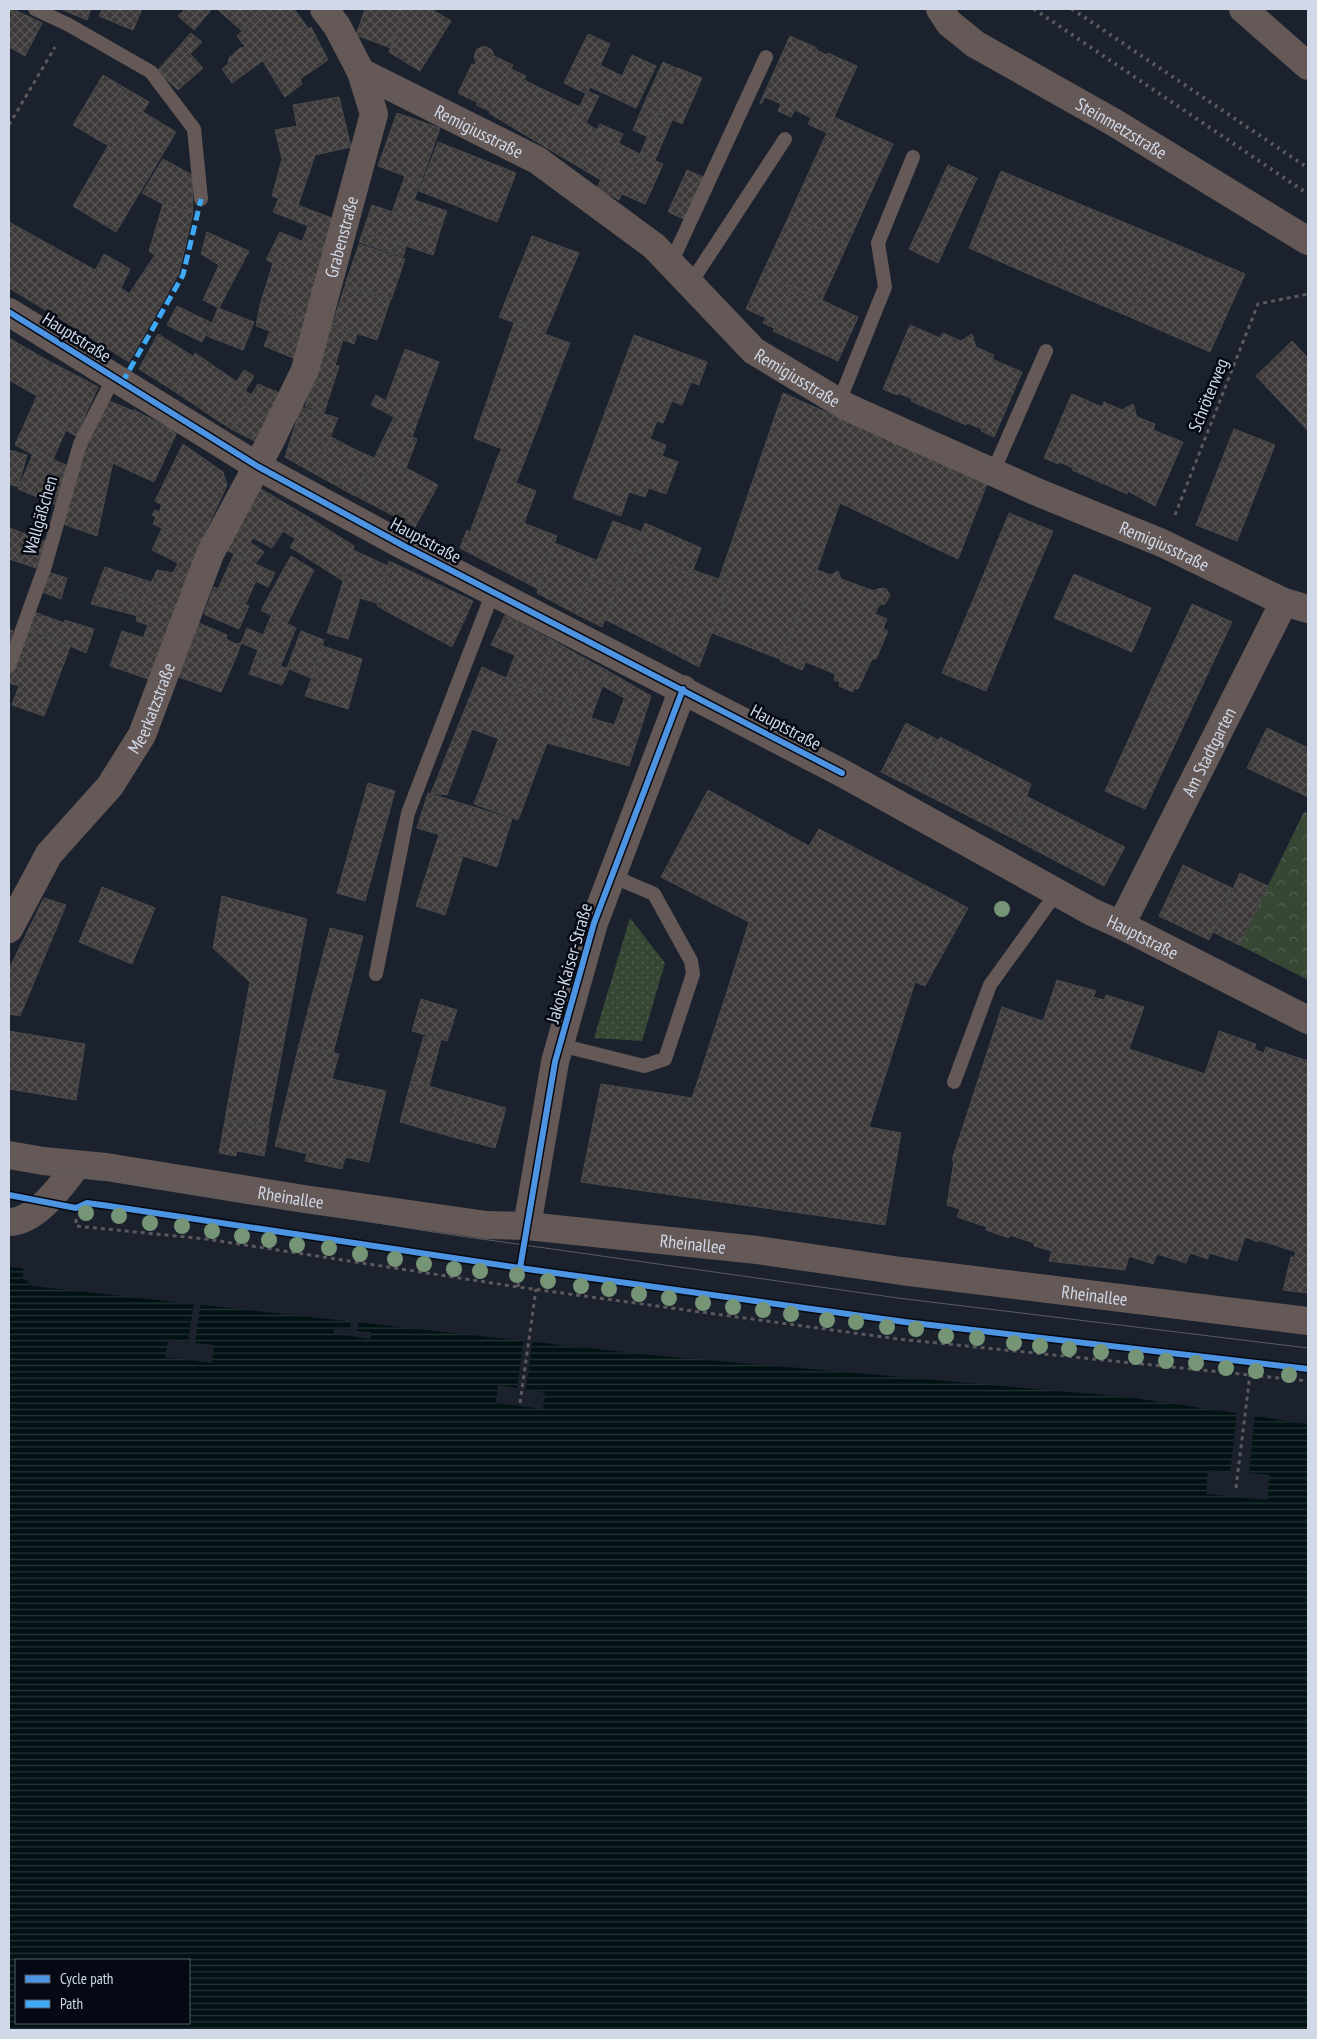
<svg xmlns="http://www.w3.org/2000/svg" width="1317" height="2039" font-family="'PT Sans Narrow',sans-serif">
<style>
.grass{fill:url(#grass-dots)}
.forest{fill:url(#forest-crowns)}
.water{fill:url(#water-rules);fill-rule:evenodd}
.pier{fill:#1b212d}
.building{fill:url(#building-cross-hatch);stroke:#4a494c}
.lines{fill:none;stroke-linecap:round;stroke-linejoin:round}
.path{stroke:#5c585b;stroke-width:3;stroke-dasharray:4 4;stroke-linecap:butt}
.service{stroke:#645956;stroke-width:14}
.minor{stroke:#645956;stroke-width:28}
.tertiary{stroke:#645956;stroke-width:28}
.tram{stroke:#5c5b5f;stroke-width:1}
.rail{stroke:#5c5b5f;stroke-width:4;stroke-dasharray:2.5 5;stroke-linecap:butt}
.quiet{stroke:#3fa9f5;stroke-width:5;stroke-dasharray:10 5;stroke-linecap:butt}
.cycleway-casing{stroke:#050913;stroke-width:9}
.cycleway{stroke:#4d94e3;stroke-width:6}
.tree{fill:#769577}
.labels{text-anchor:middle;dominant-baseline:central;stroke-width:5;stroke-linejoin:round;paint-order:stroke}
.street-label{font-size:18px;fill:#d1d9e9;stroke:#050913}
</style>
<defs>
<pattern id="grass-dots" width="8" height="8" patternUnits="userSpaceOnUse" patternTransform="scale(1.25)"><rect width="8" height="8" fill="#364734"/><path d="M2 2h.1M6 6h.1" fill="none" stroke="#526151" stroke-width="1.8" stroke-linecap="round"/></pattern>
<pattern id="forest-crowns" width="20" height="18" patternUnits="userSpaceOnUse" patternTransform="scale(1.25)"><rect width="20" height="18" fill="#364734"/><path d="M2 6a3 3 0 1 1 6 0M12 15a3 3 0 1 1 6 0" fill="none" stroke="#526151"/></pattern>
<pattern id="water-rules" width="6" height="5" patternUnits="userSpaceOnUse" patternTransform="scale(1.25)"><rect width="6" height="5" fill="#021214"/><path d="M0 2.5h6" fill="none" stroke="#263436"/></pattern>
<pattern id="building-cross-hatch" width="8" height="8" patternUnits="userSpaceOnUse" patternTransform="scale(1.25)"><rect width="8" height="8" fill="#3c3938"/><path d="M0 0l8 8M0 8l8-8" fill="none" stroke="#575555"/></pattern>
</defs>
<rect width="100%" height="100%" fill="#1b212d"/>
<path class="grass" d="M630,918L665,963L642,1041L594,1038Z"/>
<path class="forest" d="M1304,812L1308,813V980L1239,945Z"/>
<path class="water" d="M9,1267L23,1268V1277L32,1286L651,1355L1128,1397L1308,1424V2030H9ZM16,1960H189V2023H16Z"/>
<path class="pier" d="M194,1301L201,1302L195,1343L214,1345L212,1363L165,1357L168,1339L188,1342Z
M351,1319L359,1320L357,1331L371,1332V1339L334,1334V1328L350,1330Z
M524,1338L533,1339L526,1389L545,1393L543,1409L496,1403L498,1385L517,1388Z
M1237,1411L1255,1414L1249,1473L1270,1475L1267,1500L1206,1494L1208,1470L1230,1473Z"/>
<path class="building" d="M9,9H13L42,23L25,56L9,47Z
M63,9H91L87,20L63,10Z
M102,9H142L133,30L99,16Z
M185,9H212L194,30L178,16Z
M217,9H268L242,31Z
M268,9H294L308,28L232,83L222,69L228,64L229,58L240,48L245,47L237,36Z
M365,9H405L391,48L356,35Z
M405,9H431L451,21L420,71L389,52Z
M311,27L328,60L300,79L302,84L285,97L262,60Z
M191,33L202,42L190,54L203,68L178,90L157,71Z
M588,34L610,44L587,94L564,83Z
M790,36L817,48L816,50L827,55L828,53L857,66L827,133L808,124L811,118L795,110L791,117L778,111L781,104L765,97L762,103H760Z
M485,46L492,50L494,56L513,65L490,111L476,105L478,103L458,93L472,64L475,65L476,62L474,56L477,49Z
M632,55L656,66L636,108L612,97Z
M663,62L678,69L658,113L643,106Z
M600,65L622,76L612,97L590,87Z
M678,68L702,78L682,124L658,113Z
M511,69L526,76L524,80L538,87L517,130L489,113Z
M103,75L125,88L95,138L73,125Z
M538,87L580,107L557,154L517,130Z
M125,88L149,102L119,152L95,138Z
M587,91L599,96L586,123L597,130L579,167L557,154Z
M339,97L351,147L315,155L298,206L272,196L282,159L275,130L297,126L293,105Z
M643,106L658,113L648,137L633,130Z
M143,112L176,132L116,232L73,206L108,146L119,152Z
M397,113L440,128L421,182L378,166Z
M658,113L672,120L655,160L640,154Z
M834,117L893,144L848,243L789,216Z
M600,124L623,134L601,180L579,167Z
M438,142L516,173L497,222L419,191Z
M618,143L640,154L619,200L597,188Z
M640,154L663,164L645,204L622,194Z
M163,159L192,175L193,213L163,204L142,193Z
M948,165L977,178L938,263L909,249Z
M687,170L703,177L684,219L668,212Z
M1001,171L1082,205L1049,283L969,248Z
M405,176L421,182L414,200L447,211L441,228L392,212Z
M279,198L337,220L328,252L302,242L308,226L273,212Z
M163,204L193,213L179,273L129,362L67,323L104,254L130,269L121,288L129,294L155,255L149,251Z
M372,205L441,228L433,255L363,231Z
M1082,205L1164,239L1130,317L1049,283Z
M789,216L848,243L822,300L762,274Z
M9,222L95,270L67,323L9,288Z
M363,231L406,246L403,257L359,242Z
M207,232L249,251L219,308L203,300L219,265L201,254Z
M280,232L325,251L316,280L266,260Z
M532,236L579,253L545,334L499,317Z
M1164,239L1245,274L1210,352L1130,317Z
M359,244L405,259L391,300L345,285Z
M273,263L320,282L309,319L260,305Z
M762,274L793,287L774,328L763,323L766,318L746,309Z
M345,286L390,301L377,340L332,325Z
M793,287L858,317L838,361L773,331Z
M260,305L309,319L303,343L256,326Z
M177,306L212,323L202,342L167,325Z
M218,308L254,322L243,350L207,336Z
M514,323L570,343L523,465L498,456L502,449L474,438Z
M910,325L940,338L943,333L961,341L972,334L976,347L994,355L992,359L1022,372L994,437L981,431L982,429L967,423L966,425L911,401L912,399L898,393L897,395L883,389Z
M331,326L357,334L354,344L343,340L335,365L339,366L324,413L305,406Z
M270,331L303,343L298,360L264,346Z
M158,334L194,357L177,393L139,369Z
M634,335L707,362L699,385L691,382L682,405L672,401L663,423L657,421L650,439L666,445L662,456L678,462L666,494L649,488L645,497L629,492L621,516L573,498Z
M9,338L45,359L30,392L9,380Z
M1292,341L1308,358V431L1256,376Z
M405,349L439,362L412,437L417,439L406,468L377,452L394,417L371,405L376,395L386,401Z
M195,353L237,382L214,418L177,393Z
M45,359L66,370L32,454L15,445L37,396L30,392Z
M66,370L98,387L76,436L46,419Z
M244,370L254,376L245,391L252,395L231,429L214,418Z
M258,384L282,394L257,442L231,429Z
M783,393L987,484L958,559L840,503L817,570L780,659L712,633L730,583L719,579Z
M1072,394L1102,407L1104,402L1122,410L1133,404L1137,417L1155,424L1153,430L1183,442L1155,506L1128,491L1127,494L1072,470L1073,468L1059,462L1058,464L1044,458Z
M105,399L133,411L108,461L113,462L97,536L60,523L85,442Z
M301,407L338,418L315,474L285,457Z
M134,410L177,432L154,482L108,461Z
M46,419L66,430L53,459L34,451Z
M1234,429L1275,445L1237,541L1196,525Z
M331,437L354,449L337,486L315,474Z
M183,444L223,472L227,485L199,546L153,524L156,517L152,515L155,510L159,512L162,505L155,501Z
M354,449L374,458L355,496L337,486Z
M9,450L27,455L18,487L9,484Z
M34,451L66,465L56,505L18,489Z
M377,452L438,485L415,527L356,496Z
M498,456L523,465L516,483L536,491L524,523L557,536L538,589L460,548L467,530L470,532Z
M256,486L310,518L296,539L283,531L272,548L233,527Z
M1009,513L1053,531L1019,611L976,593Z
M310,518L354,546L343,581L290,547Z
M613,521L642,532L618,587L591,575Z
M645,523L701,548L691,575L634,550Z
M233,527L253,538L250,542L264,552L255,564L222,548Z
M9,528L45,541L36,568L9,559Z
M162,528L204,548L190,581L173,573L178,563L152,550Z
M555,543L598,561L576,614L537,593Z
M353,550L388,566L377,603L360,598L348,639L327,633Z
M634,550L691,575L663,648L604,619Z
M234,554L275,573L268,587L256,581L246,603L218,589Z
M291,556L314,570L287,624L261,610Z
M389,561L473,601L452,647L377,606Z
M105,567L151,582L143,601L97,588Z
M157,570L173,573L190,581L175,611L143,601Z
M693,570L730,583L699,667L663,648Z
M817,570L831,575L838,571L841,579L874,591L877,589L884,588L887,590L890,595L885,604L879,605L875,614L887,619L883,629L888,631L876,659H872L858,689L854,688L853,692L839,686L840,682L834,680L835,674L806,662L802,670L780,661Z
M48,572L67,578L61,599L42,592Z
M1074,574L1151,608L1132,652L1054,618Z
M591,575L618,587L602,627L576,614Z
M214,587L249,606L239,629L204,614Z
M97,588L136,599L131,614L91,604Z
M976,593L1019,611L986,691L942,673Z
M136,599L175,611L163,644L143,638L148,625L136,621L137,616L131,614Z
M1192,604L1232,622L1188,716L1148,697Z
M34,612L64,623L65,620L94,629L86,653L29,628Z
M505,615L554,641L535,691L506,679L515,655L491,645Z
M271,616L296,628L281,665L255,658L258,650L241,643L247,628L263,635Z
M199,623L227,635L226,639L236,644L241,643L237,655L194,638Z
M28,628L70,647L44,716L12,705L19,686L9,683V678Z
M9,629L13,631L9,644Z
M122,631L163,644L151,680L110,666Z
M301,631L324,640L311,678L287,668Z
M194,638L237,655L221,692L179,677Z
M554,641L584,658L567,703L535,691Z
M323,646L362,659L348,709L305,696Z
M255,658L289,669L282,685L249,674Z
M584,658L608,671L591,718L614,725L630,684L651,696L629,766L562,747L574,706L567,703Z
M482,667L519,684L499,739L472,729L447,795L431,793Z
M608,671L630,684L624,698L603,686Z
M519,684L574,706L562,747L547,743L518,820L474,804Z
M1148,697L1188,716L1145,809L1105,791Z
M906,723L940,741L921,792L881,772Z
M1267,728L1308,748V797L1247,768Z
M940,737L1031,784L1012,838L921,792Z
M368,783L395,791L365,901L337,893Z
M708,790L809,846L819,829L968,908L925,986L915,982L869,1127L901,1133L885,1225L581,1182L601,1084L692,1098L723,1004L749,922L661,877Z
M428,793L477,808L466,843L417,828Z
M1026,796L1125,847L1104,886L1012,838Z
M477,808L512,819L497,867L435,847L439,835L466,843Z
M435,847L463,856L445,915L416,906Z
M1183,865L1232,888L1209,940L1159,916Z
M1240,873L1268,886L1239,945L1213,932Z
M102,887L155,908L132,964L79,942Z
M222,896L307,919L268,1127L225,1119L250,982L213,948Z
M44,898L66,905L20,1016L9,1014V969Z
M330,928L363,936L333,1053L299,1045Z
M1057,980L1096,991L1093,997L1104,1000L1106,995L1144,1007L1129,1049L1205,1074L1219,1031L1256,1044L1254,1049L1264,1053L1266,1047L1308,1061L1306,1069L1308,1070V1293L1283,1290L1291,1257H1294L1296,1252L1259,1240L1258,1242L1245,1237L1237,1261L1209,1253L1208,1259L1190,1253L1186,1263L1157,1254L1153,1264L1129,1256L1125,1270L1049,1261L1052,1251L1034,1246V1243L1010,1235L1009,1238L986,1230L987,1227L957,1217L960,1209L947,1205L954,1161L952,1160L1002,1007L1043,1021Z
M421,999L457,1010L447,1041L412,1031Z
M9,1031L85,1044L76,1100L9,1089Z
M424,1036L441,1040L429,1086L411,1081Z
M299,1045L339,1054L332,1079L386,1091L369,1162L345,1157L342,1169L305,1161L307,1154L275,1146Z
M411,1081L460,1095L449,1136L400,1122Z
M460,1095L506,1108L495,1148L449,1136Z
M225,1120L269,1128L264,1156L237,1151L236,1156L219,1153Z"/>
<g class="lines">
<path class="path" d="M9,125L55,47
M1175,515L1258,304L1308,294
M87,1203L517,1268
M76,1219V1226L206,1239L518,1287L898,1339L1308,1381
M518,1287L520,1268
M520,1403L536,1289
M1236,1488L1250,1374"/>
<path class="service" d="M35,9L69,25L151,72L194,129L201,199
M671,263L766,57
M690,284L785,139
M839,402L885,287L878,243L913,157
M993,472L1046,351
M9,666L45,566L80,444L114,377
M376,974L408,813L493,592
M560,1045L644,1066L665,1059L693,974L691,961L654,894L612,876
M954,1082L990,985L1057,892"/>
<g class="minor">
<path id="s1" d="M940,9L949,23L975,44L1115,123L1308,241"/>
<path d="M1243,9L1308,66"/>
<path id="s2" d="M361,72L537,160L654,246L754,351L847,407L1037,492L1162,543L1284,602L1308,609"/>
<path id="s3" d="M1121,925L1284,602"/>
<path id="s4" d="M9,929L49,854L110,786L142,735L210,554L270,442L305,370L374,114L361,72L337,26L324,9"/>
<path d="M9,1222C36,1222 62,1185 77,1165"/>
<path d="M527,1226L555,1062L594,923L683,689"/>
</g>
<g class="tertiary">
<path id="s5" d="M9,312L257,466L404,546L842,773L1092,912L1121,925L1308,1020"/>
<path id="s6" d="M9,1155L43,1161L106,1167L304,1199L487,1225L527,1226L757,1250L901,1271L1308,1321"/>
</g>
<path class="tram" d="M9,1164L446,1234L898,1298L1308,1348"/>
<path class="rail" d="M1034,9L1308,194
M1072,9L1308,168"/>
<path class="quiet" d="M122,383L183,275L201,199"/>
<g class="cycleway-casing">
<path id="cycleway" d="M9,312L257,466L404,546L842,773
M9,1195L76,1208L87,1203L109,1206L520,1268L905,1322L1308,1369
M520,1268L555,1062L594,923L683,689"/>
</g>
<use href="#cycleway" class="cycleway"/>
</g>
<g class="tree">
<circle cx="1002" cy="909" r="8"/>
<circle cx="86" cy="1213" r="8"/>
<circle cx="119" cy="1216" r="8"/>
<circle cx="150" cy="1223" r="8"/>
<circle cx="182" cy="1226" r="8"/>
<circle cx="212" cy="1231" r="8"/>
<circle cx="242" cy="1236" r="8"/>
<circle cx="269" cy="1240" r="8"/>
<circle cx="297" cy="1245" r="8"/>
<circle cx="329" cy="1248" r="8"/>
<circle cx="360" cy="1254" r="8"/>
<circle cx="395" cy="1259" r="8"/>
<circle cx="424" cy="1264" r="8"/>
<circle cx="454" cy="1269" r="8"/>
<circle cx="480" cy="1271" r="8"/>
<circle cx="517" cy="1275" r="8"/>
<circle cx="548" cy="1281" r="8"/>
<circle cx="581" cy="1286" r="8"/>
<circle cx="609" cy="1289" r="8"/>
<circle cx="639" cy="1294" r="8"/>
<circle cx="669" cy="1298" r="8"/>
<circle cx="703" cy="1303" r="8"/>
<circle cx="733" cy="1307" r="8"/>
<circle cx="763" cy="1310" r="8"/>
<circle cx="791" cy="1314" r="8"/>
<circle cx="827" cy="1320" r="8"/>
<circle cx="856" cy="1322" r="8"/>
<circle cx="887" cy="1327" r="8"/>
<circle cx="916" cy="1329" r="8"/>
<circle cx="946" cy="1336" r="8"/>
<circle cx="977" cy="1338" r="8"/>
<circle cx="1014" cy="1343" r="8"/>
<circle cx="1040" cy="1346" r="8"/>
<circle cx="1069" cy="1349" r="8"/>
<circle cx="1101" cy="1352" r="8"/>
<circle cx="1136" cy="1357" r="8"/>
<circle cx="1166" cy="1361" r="8"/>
<circle cx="1196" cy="1363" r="8"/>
<circle cx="1226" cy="1368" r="8"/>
<circle cx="1256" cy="1371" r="8"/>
<circle cx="1289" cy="1375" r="8"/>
</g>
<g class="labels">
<g class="street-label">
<text stroke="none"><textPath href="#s1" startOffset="219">Steinmetzstraße</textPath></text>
<text stroke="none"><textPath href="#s2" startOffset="132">Remigiusstraße</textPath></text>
<text stroke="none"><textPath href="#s4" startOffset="775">Grabenstraße</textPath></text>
<text transform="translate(77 337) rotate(32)">Hauptstraße</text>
<text stroke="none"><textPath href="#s2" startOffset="538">Remigiusstraße</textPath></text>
<text transform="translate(1208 395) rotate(-68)">Schröterweg</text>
<text transform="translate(40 515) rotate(-74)">Wallgäßchen</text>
<text transform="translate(426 540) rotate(28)">Hauptstraße</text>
<text stroke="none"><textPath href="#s2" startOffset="942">Remigiusstraße</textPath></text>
<text stroke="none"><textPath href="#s4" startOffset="265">Meerkatzstraße</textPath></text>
<text transform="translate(786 727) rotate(28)">Hauptstraße</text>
<text stroke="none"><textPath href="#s3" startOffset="194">Am Stadtgarten</textPath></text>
<text stroke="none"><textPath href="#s5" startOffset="1295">Hauptstraße</textPath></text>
<text transform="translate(569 963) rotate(-74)">Jakob-Kaiser-Straße</text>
<text stroke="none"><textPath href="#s6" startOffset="285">Rheinallee</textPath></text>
<text stroke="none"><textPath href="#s6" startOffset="690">Rheinallee</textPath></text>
<text stroke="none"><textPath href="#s6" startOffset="1095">Rheinallee</textPath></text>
</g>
</g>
<rect width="1317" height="2039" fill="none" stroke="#d1d9e9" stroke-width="20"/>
<rect x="15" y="1959" width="175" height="65" fill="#050913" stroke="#575c69"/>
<rect x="25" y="1975" width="25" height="8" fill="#4d94e3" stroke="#575c69"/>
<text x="60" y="1984" font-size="15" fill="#d1d9e9">Cycle path</text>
<rect x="25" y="2000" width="25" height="8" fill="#3fa9f5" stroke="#575c69"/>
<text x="60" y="2009" font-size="15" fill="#d1d9e9">Path</text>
</svg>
